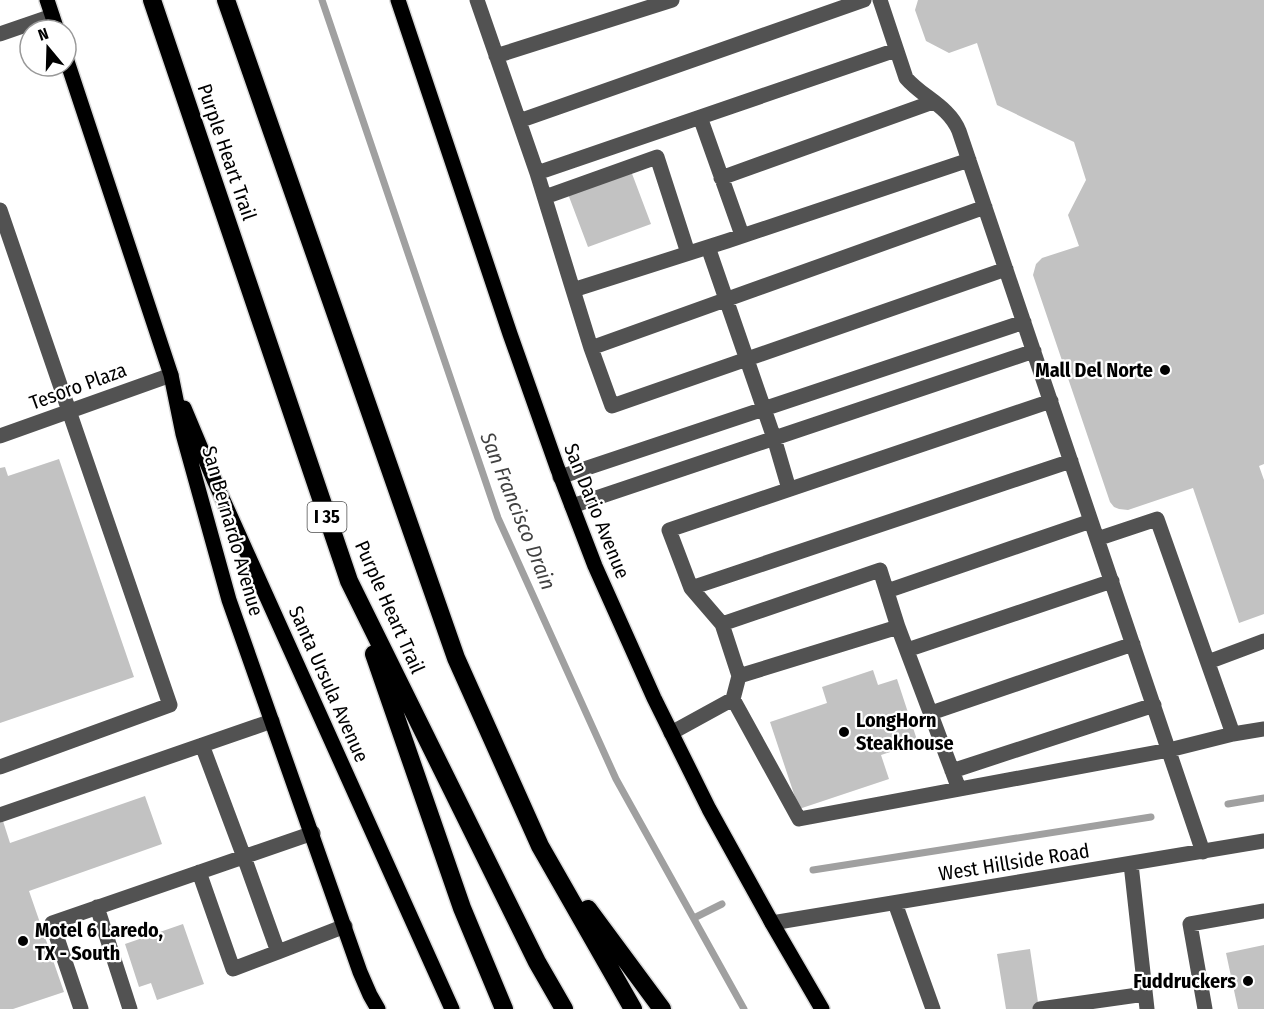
<svg xmlns="http://www.w3.org/2000/svg" width="1264" height="1009" font-family="'Fira Sans Condensed',sans-serif">
<style>
.lines{fill:none;stroke-linecap:round;stroke-linejoin:round}
.stream{stroke:#a0a0a0;stroke-width:7}
.building{fill:#c2c2c2}
.major-casing{stroke:#dbdbdb;stroke-width:18}
.highway-casing{stroke:#dbdbdb;stroke-width:21}
.minor{stroke:#525252;stroke-width:15}
.major{stroke:#000;stroke-width:15}
.highway{stroke:#000;stroke-width:18}
.poi-dot{fill:#000;stroke:#fff;stroke-width:2}
.labels{text-anchor:middle;dominant-baseline:central;stroke-width:4.5;stroke-linejoin:round;paint-order:stroke}
.shield{fill:#fff;stroke:#4c4c4c;stroke-width:1.5}
.shield-label{font-size:18px;font-weight:bold;fill:#000}
.street-label{font-size:20px;fill:#000;stroke:#fff}
.poi-label{font-size:20px;font-weight:bold;fill:#000;stroke:#fff;text-anchor:end}
.water-label{font-size:21px;font-style:italic;fill:#414141;stroke:#fff}
</style>
<rect width="100%" height="100%" fill="#fff"/>
<g class="lines">
<path class="stream" d="M322,0L498,518L616,779L744,1009
M1228,804L1264,798
M813,870L1151,817
M694,918L722,904"/>
</g>
<path class="building" d="M918,0H1264V464L1259,466L1264,480V614L1239,623L1193,488L1128,510L1119,509L1114,507L1110,502L1033,275L1036,264L1042,258L1079,246L1068,215L1086,180L1074,142L997,105L977,43L949,53L926,41L915,10Z
M631,171L651,224L588,247L568,194Z
M59,459L134,677L0,723V468L5,467L8,476Z
M873,670L878,685L897,679L918,743L881,755L889,779L799,809L770,722L827,703L822,687Z
M145,796L162,844L29,891L64,992L13,1009H0V822L3,821L10,843Z
M183,924L204,984L157,1000L151,983L139,987L125,944Z
M1264,945V1009H1238L1226,953Z
M1030,949L1039,1009H1006L997,954Z"/>
<g class="lines">
<g class="major-casing">
<path id="major" d="M47,0L57,30
M398,0L510,334L557,467L595,566L654,698L709,809L772,923L822,1009
M66,58L171,375L183,434L229,600L360,972L370,995L378,1009
M184,408L215,482L452,1009"/>
</g>
<g class="highway-casing">
<path id="highway" d="M152,0L349,581L537,962L564,1009
M226,0L456,658L540,846L633,1009
M374,654L462,908L504,1009
M588,909L662,1009"/>
</g>
<path class="minor" d="M477,0L537,173L573,290L727,241L969,160
M880,0L906,78C922,97 949,106 959,131L1203,852
M0,34L52,16
M496,56L672,0
M700,117L742,235
M519,121L864,0
M537,173L896,50
M721,178L933,102
M545,197L657,157L688,253
M985,207L591,348L612,406L1006,269
M0,210L170,705L0,767
M708,247L774,438L789,489
M573,290L591,348
M1051,401L669,530L691,588L1071,461
M0,436L171,375
M560,477L1024,322
M572,506L1034,351
M691,588L722,624
M887,591L1091,521
M907,650L1112,581
M1208,662L1264,641
M739,676L722,624L880,570L898,627
M733,699L739,676L898,627L959,789
M931,713L1133,644
M671,733L733,699L799,819L1169,750L1233,734L1157,519L1097,539
M1233,734L1264,729
M952,771L1154,705
M0,815L272,721
M1131,864L1147,1009
M199,872L233,969L278,952L244,857L202,745
M895,903L933,1009
M97,907L130,1009
M772,923L1264,841
M278,952L345,926
M81,1009L52,923L313,833
M1040,1009L1145,994
M1205,1009L1190,924L1264,911"/>
<use href="#major" class="major"/>
<use href="#highway" class="highway"/>
</g>
<g class="poi-dot">
<circle cx="1165" cy="370" r="6"/>
<circle cx="844" cy="732" r="6"/>
<circle cx="23" cy="941" r="6"/>
<circle cx="1248" cy="981" r="6"/>
</g>
<g class="labels">
<rect class="shield" x="307.5" y="502" width="39" height="30" rx="4.5"/>
<g class="shield-label">
<text x="327" y="517">I 35</text>
</g>
<g class="street-label">
<text transform="translate(227 152) rotate(71)">Purple Heart Trail</text>
<text transform="translate(78 386) rotate(-20)">Tesoro Plaza</text>
<text transform="translate(597 511) rotate(68)">San Dario Avenue</text>
<text transform="translate(233 531) rotate(74)">San Bernardo Avenue</text>
<text transform="translate(390 607) rotate(66)">Purple Heart Trail</text>
<text transform="translate(329 684) rotate(66)">Santa Ursula Avenue</text>
<text transform="translate(1014 862) rotate(-9)">West Hillside Road</text>
</g>
<g class="poi-label">
<text x="1153" y="370">Mall Del Norte</text>
<text x="856" y="720" text-anchor="start">LongHorn<tspan x="856" dy="23">Steakhouse</tspan></text>
<text x="35" y="930" text-anchor="start">Motel 6 Laredo,<tspan x="35" dy="23">TX - South</tspan></text>
<text x="1236" y="981">Fuddruckers</text>
</g>
<g class="water-label">
<text transform="translate(518 511) rotate(68)">San Francisco Drain</text>
</g>
</g>
<g transform="translate(48 48) rotate(341)"><circle r="28" fill="#ffffff" stroke="#999999" stroke-width="1.5"/>
<path d="M0-4.5L10 22L0 15L-10 22Z" fill="#000000"/>
<text y="-9" font-size="16" font-weight="bold" text-anchor="middle" fill="#000000">N</text>
</g>
</svg>
